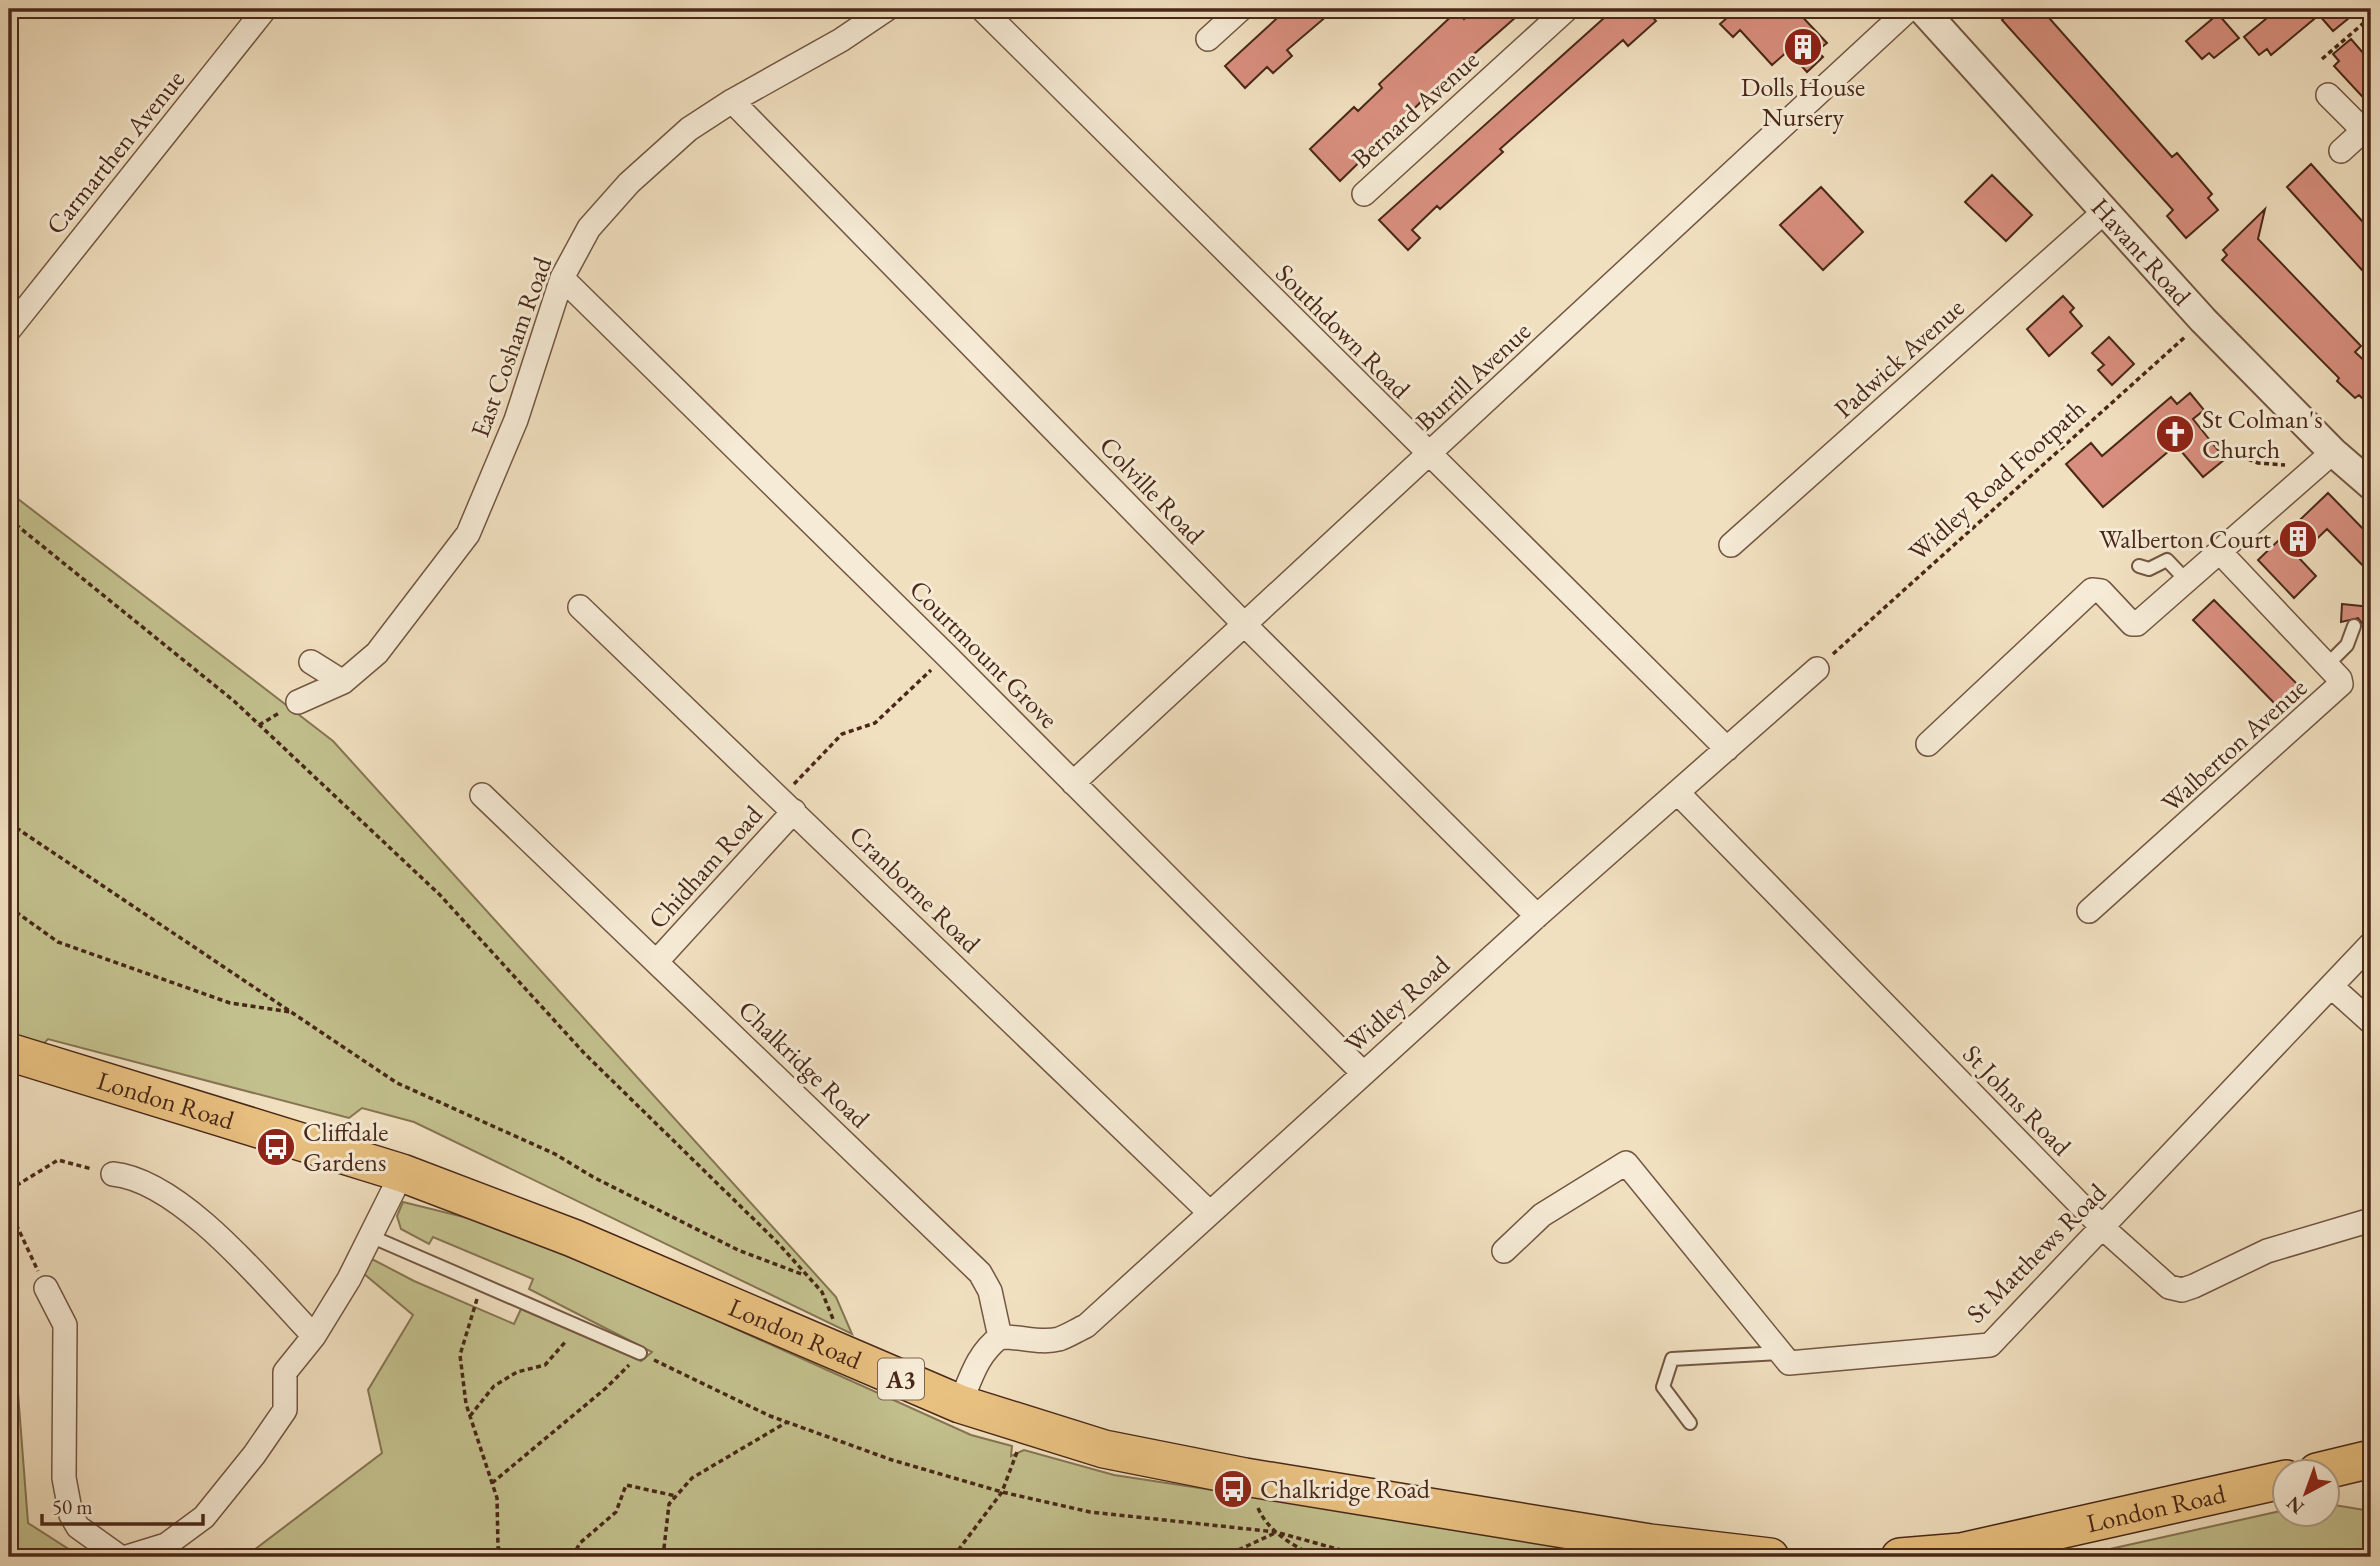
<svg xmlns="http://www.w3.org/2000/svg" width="2380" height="1566" font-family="'EB Garamond',serif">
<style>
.green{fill:#c2c08d;stroke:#867452;stroke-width:2}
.building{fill:#d98f7f;stroke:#492818;stroke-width:2}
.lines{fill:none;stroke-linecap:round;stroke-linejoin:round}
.service-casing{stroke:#735642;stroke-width:16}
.minor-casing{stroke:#735642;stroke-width:26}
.tertiary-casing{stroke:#735642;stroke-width:32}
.primary-casing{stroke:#492818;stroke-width:40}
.path{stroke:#492818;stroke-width:3.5;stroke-dasharray:5 3.5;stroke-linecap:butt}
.service{stroke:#f6ebd6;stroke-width:12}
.minor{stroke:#f6ebd6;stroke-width:23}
.tertiary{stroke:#f6ebd6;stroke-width:28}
.primary{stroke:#e8c080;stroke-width:37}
.labels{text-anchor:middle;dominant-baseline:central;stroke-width:6;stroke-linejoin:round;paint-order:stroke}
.shield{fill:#f6ebd6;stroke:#7d6251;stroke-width:2}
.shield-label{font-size:24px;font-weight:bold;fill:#492818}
.poi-label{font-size:26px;fill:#492818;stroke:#f6ebd6;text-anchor:start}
.street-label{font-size:26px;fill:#492818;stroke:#f6ebd6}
</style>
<rect width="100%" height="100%" fill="#f1e0c0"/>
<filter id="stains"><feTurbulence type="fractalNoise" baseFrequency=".00286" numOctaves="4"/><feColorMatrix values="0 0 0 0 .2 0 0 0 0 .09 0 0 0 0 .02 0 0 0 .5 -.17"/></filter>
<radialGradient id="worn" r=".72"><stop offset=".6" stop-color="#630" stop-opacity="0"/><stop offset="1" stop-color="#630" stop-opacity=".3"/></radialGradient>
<path class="green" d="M9,492L333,741L836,1297L852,1334L414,1122L362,1108L349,1118L48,1039L9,1080Z
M403,1202L480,1221L641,1286L971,1435L1012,1446L1011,1456L1024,1450L1114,1475L1496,1533L1616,1557H236L250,1553L382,1453L368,1390L413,1315L363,1273L372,1259L414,1281L514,1324L521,1309L641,1361L652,1352L529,1289L533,1279L433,1237L429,1244L401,1229L397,1216Z
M9,1332L14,1341L28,1523L81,1557H9Z
M2328,1504L2371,1511V1557H2074L2285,1510L2286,1514H2328Z"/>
<path class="building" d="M1287,9H1335L1287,50L1292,56L1273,73L1267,67L1245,88L1225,66Z
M1475,9H1525L1431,92L1340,181L1310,149L1354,107L1358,111L1382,88L1379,84L1457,11L1464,19Z
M1614,9H1645L1656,21L1628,46L1623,40L1500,149L1503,152L1440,209L1437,206L1412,230L1420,238L1408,250L1379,220Z
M1737,9H1795L1827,43L1817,51L1823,57L1807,72L1788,51L1772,65L1740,30L1733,37L1720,24Z
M1998,9L2043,11L2172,157L2177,153L2212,194L2208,198L2218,210L2186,238L2167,216L2173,210L2002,20L2005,17Z
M2278,9H2360L2333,31L2319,15L2271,55L2267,49L2259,55L2244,37Z
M2218,14L2239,38L2214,58L2209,53L2202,59L2186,41Z
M2351,39L2371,62V106L2334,66L2339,61L2333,54Z
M2311,164L2371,231V280L2287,187Z
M1992,175L2032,215L2006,241L1965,202Z
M1821,187L1863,232L1823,270L1780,225Z
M2265,209L2258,239L2361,346L2355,352L2371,367V407L2359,395L2355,398L2337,381L2339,378L2222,260L2227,255L2223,250Z
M2063,296L2074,308L2070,312L2082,326L2049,356L2027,329Z
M2109,337L2134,364L2112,385L2098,370L2104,365L2092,353Z
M2190,393L2204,410L2193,419L2225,459L2203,477L2176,445L2103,507L2066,464L2091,443L2102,456L2171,397L2177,404Z
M2328,493L2371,537V574L2327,529L2298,557L2316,576L2294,598L2258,560Z
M2214,600L2302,689L2281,710L2193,620Z
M2342,604L2371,607V635L2358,618L2341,622Z"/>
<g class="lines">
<g class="service-casing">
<path id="service" d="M2139,566L2149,569L2167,560L2186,580
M2327,665L2347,645L2354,626
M370,1236L640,1353
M1690,1423L1663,1387L1672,1359L1781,1353"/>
</g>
<g class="minor-casing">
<path id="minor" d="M982,9L1727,749
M1208,39L1241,9
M2328,95L2371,138
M732,101L1245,625L1537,916
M2341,151L2364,130
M1364,194L1567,9
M562,278L946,655L1363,1073
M9,330L265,9
M1731,545L2104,212
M580,607L1209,1212
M311,662L343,682
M298,702L343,682L377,653L468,534L516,420L562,278L589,228L629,183L689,129L732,101L841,40L887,9
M1928,744L2092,590L2101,591L2132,624H2137L2333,452
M1073,783L1909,9
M1678,793L2103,1228L2169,1287L2182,1290L2194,1286L2267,1251L2371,1220
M482,795L980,1273L990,1291L1000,1337C977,1354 971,1378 960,1404
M2089,911L2341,684L2340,679L2219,551
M657,961L794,811
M2332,987L2371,1022
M113,1174C182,1181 267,1287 314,1336
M1504,1251L1542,1215L1626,1163L1789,1363L1990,1345L2371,944
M46,1288L65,1325L64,1478L71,1515L78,1527L120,1557
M1000,1337C1020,1336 1040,1344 1059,1339C1068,1336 1077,1330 1086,1326L1537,916L1817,669
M127,1557L166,1545L204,1517L254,1455L285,1410V1372L314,1336L349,1279L402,1173"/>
</g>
<g class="tertiary-casing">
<g id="tertiary">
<path id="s1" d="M1922,9L2203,320L2333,452L2371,485"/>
</g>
</g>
<g class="primary-casing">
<g id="primary">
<path id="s2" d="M9,1052L402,1173L573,1238L960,1404L1104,1449L1245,1477L1650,1543L1770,1557"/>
<path d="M2317,1472L2371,1459"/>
<path id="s3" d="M1900,1557L1961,1552L2286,1479"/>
</g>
</g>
<path class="path" d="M2322,59L2366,21L2371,27
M2224,450L2258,463L2285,465
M9,519L234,701L440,895L584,1053L777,1242L822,1292L833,1319
M1833,654L2186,336
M259,725L281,712
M794,784L842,734L875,723L931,670
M9,823L397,1083L555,1154L593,1177L738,1250L804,1275
M9,907L58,942L230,1003L291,1012
M9,1190L58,1160L92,1169
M9,1209L38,1271
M477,1299L460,1355L466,1404L497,1498L498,1547L504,1557
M654,1360L770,1416L892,1460L1002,1492L1090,1512L1276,1532L1366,1557
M470,1416L494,1386L517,1372L545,1365L567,1340
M492,1483L606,1388L629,1365
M1258,1508C1269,1533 1293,1545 1316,1557
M572,1557L580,1543L616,1512L626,1485L676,1496
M663,1557L669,1504L692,1478L787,1422
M953,1557L1002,1492L1017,1452
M1223,1557L1275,1533
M2361,1557L2371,1546"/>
<use href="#service" class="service"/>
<use href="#minor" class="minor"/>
<use href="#tertiary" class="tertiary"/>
<use href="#primary" class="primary"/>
</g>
<defs>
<g id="building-disc" transform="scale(2.0125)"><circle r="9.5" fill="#8f2418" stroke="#f6ebd6"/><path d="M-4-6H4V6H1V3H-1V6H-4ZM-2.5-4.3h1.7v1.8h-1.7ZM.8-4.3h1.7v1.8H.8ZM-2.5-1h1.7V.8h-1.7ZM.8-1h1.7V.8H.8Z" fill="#fff"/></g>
<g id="church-disc" transform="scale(2.0125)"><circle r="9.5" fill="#8f2418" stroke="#f6ebd6"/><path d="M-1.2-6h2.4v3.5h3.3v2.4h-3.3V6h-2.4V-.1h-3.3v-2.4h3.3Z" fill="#fff"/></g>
<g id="bus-disc" transform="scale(2.0125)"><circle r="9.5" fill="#8f2418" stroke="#f6ebd6"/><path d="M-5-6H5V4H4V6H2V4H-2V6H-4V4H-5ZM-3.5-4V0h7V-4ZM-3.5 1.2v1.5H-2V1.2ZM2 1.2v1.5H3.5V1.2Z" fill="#fff"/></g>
</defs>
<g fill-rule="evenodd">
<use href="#building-disc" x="1803" y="47"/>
<use href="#church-disc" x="2175" y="434"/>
<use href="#building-disc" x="2298" y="539"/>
<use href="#bus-disc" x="276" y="1147"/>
<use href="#bus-disc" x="1233" y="1489"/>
</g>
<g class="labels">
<rect class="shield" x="878" y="1358.5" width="46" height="41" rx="5"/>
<g class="shield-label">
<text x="901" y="1379">A3</text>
</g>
<g class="poi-label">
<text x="1803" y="87" text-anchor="middle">Dolls House<tspan x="1803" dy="30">Nursery</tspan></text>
<text x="2202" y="419">St Colman's<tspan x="2202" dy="30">Church</tspan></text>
<text x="2271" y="539" text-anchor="end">Walberton Court</text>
<text x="303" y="1132">Cliffdale<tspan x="303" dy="30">Gardens</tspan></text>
<text x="1260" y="1489">Chalkridge Road</text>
</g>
<g class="street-label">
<text transform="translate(1415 109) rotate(-42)">Bernard Avenue</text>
<text transform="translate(115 152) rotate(-51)">Carmarthen Avenue</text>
<text stroke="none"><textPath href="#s1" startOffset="327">Havant Road</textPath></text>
<text transform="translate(1343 331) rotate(45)">Southdown Road</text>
<text transform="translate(511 347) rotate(-70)">East Cosham Road</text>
<text transform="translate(1899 358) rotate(-42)">Padwick Avenue</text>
<text transform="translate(1473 376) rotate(-43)">Burrill Avenue</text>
<text transform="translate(1997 480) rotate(-42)">Widley Road Footpath</text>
<text transform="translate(1152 490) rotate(46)">Colville Road</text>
<text transform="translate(984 654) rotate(45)">Courtmount Grove</text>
<text transform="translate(2234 745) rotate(-42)">Walberton Avenue</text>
<text transform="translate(705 867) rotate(-48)">Chidham Road</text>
<text transform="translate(915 889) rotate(44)">Cranborne Road</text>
<text transform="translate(1397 1004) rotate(-42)">Widley Road</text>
<text transform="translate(804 1064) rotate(44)">Chalkridge Road</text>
<text stroke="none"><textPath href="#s2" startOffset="164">London Road</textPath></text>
<text transform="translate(2017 1100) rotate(46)">St Johns Road</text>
<text transform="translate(2036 1253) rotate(-45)">St Matthews Road</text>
<text stroke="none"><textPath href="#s2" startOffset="836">London Road</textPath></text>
<text stroke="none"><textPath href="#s3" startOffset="261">London Road</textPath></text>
</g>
</g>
<rect width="2380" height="1566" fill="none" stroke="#f1e0c0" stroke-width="35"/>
<rect x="10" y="10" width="2359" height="1545" fill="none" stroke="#492818" stroke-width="3.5"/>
<rect x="18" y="18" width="2345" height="1531" fill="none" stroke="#492818" stroke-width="2"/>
<g transform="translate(2306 1493) rotate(221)"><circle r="33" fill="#f6ebd6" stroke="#b19d8a" stroke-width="2"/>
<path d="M0-5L12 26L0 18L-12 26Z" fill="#8f2418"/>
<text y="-10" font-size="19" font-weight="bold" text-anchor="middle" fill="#492818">N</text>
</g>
<path d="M42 1514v10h161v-10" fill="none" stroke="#492818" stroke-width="3.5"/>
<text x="52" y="1514" font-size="21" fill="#492818" stroke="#f6ebd6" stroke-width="5" paint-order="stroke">50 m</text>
<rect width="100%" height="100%" filter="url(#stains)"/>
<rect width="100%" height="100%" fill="url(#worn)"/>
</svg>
